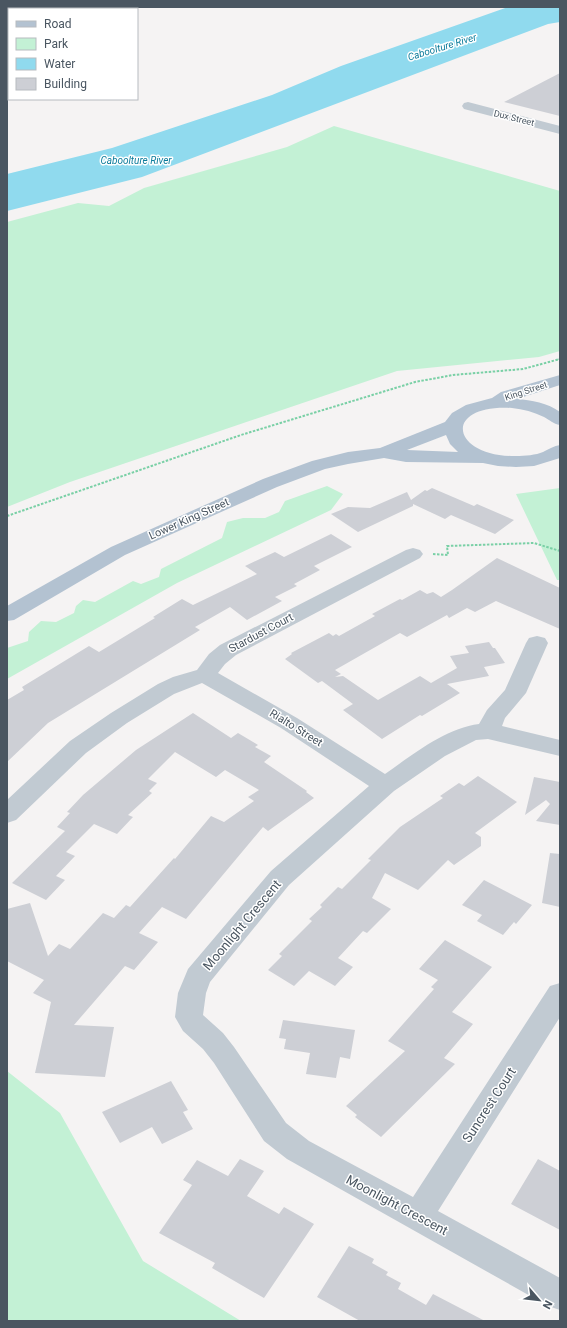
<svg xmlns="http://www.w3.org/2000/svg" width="567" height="1328" font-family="Roboto,sans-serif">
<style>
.green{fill:#c3f1d5}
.water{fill:#90daee}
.building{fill:#cdcfd5}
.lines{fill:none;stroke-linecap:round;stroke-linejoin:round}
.path-far1{stroke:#7ad0a6;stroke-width:1.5;stroke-dasharray:1.5 1;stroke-linecap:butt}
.path{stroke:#7ad0a6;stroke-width:2;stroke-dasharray:2.5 1.5;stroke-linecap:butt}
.street{fill:#c1cad2;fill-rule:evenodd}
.primary{fill:#b3c2d1;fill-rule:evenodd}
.labels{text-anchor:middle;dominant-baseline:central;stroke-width:3;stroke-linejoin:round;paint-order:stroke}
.far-street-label{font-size:9px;fill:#4a5661;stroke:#fff}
.far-water-label{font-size:10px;font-style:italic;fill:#0c7c9b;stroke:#fff}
.street-label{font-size:11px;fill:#4a5661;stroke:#fff}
.near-street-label{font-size:13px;fill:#4a5661;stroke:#fff}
</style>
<rect width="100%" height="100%" fill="#f5f3f3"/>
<path class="green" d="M334,126L560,191V351L539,357L397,371L70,482L7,507V222L78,203L109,206L144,188L287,147Z
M327,486L343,494L331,510L177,583L7,679V648L28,641L29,632L41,621L56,622L74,613L76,606L83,600L95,602L133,581L141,584L159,577L161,569L222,538L227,522L243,518H265L279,512L285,501Z
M560,488V580H557L516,494Z
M7,1071L60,1113L143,1261L241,1321H7Z"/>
<path class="water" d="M508,7H560V22L548,24L142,177L7,211V174L112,148L272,95L341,66Z"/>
<path class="building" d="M560,73V116L504,102Z
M432,488L474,506L477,504L514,520L495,534L451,515L445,519L413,504V506L358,532L331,514L348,507L370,508L407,492L411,500L425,490L427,491Z
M331,534L352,547L314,566L320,570L294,584L297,586L275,597L282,601L247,620L230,607L195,627L200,630L48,723L7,762V700L24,690L22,687L89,646L99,652L155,618L153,617L182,599L193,605L257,574L245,566L275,552L284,557Z
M497,558L560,588V629L496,601L475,612L467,608L449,618L447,615L407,637L400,633L335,670L341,674L335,677L343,676L378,700L420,676L431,683L457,668L450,656L469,653L465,646L489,642L493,648H495L505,663L484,667L489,676L447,684L460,693L422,716L420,715L382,739L343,710L353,704L322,681L318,683L285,659L292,654L291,653L329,633L333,636L336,634L339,636L375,616L372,614L400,599L402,600L420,590L427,594L433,592L441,597L452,590Z
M193,713L231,738L238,733L258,745L255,747L271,756L264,762L307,791L306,792L314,798L268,831L263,827L186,919L162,907L139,933L158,942L134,970L125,966L74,1025L114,1027L105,1077L35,1073L51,1002L33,993L44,980L7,961V909L30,903L48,956L59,944L70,949L103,913L114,918L126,905L130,907L174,858L175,859L211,816L224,822L254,801L248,797L259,790L225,770L216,777L175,752L148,779L157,783L149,791L152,793L128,815L133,817L117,834L94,824L66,852L75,856L56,876L65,880L46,900L12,883L65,831L57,827L70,813L67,812L83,795L136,750Z
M478,776L517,802L475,833L481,837V846L454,865L448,860L418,890L385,873L372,898L391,909L367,933L363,931L338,958L353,967L335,986L309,971L294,986L268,970L282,956L279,954L312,921L309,919L322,907L320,905L338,887L342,889L371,860L368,859L400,827L443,798L440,796L459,783L464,786Z
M534,777L560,782V825L536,821L550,804L546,800L525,815Z
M550,853L560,854V907L542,903Z
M484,880L532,905L516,924L514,922L503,935L477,921L482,915L462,905Z
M445,940L492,967L452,1012L473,1024L444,1058L455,1064L381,1137L355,1117L357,1115L346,1106L405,1051L388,1041L434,989L431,987L438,980L419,969Z
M283,1020L355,1030L350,1059L340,1057L336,1078L306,1074L310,1053L284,1049L286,1039L279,1038Z
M171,1081L188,1110L183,1112L193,1129L162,1144L152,1127L120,1143L102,1112Z
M240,1159L264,1171L247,1196L279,1214L284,1207L314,1224L264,1298L212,1268L215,1263L159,1233L192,1185L183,1180L197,1160L228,1176Z
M538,1159L560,1171V1230L511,1204Z
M349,1246L374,1259L372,1263L388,1272L386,1275L401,1283L398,1289L426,1305L433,1294L485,1321H360L317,1297Z"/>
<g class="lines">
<path class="path-far1" d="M556,360L560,359"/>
<path class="path" d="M7,516L241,435L415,382L453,375L523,369L560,359
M433,554L448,555L447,546L534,543L560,551"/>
<path class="street" d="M468,102L560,126V134L464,109L462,106L464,103Z
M413,548L420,550L423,554L420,558L236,655L225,664L218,673L297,718L385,774C412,755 446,728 479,724L487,710L505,690L526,643L529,638L537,636L545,638L548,643L526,693L505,718L502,726L560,740V756L488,739L476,740L445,756L394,791L289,885L210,982L206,993L203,1015L223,1033L234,1047L286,1123L309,1141L413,1197L550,986L560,983V1017L438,1211L560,1278V1310L548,1306L287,1159L264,1141L214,1063L203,1049L183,1031L175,1017L178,993L188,969L271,871L369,786L281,728L202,683L174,694L127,723L86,753L16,820L7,823V800L70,741L111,713L158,684L173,677L197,670L209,654L220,645L406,550Z"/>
<path class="primary" d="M560,375V385L517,399C531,400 548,403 560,412V425C553,424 550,420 544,417C534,412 523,409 512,408C441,404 451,457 516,456C525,456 536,455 543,452C549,449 554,446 560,445V458L534,466L516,467L498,466L483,463L406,462L384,458L348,464L325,469L277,487L125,555L14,620L7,621V606L111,547L263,479L312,461L348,452L380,448L445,422L452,413L466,405L492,398L501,392ZM446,435L450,444L458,452L407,450Z"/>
</g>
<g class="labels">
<g class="far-street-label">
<text transform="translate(514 118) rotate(14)">Dux Street</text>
<text transform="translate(526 391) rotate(-18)">King Street</text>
</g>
<g class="far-water-label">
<text transform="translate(442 47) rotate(-17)">Caboolture River</text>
<text x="136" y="160">Caboolture River</text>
</g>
<g class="street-label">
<text transform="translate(189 519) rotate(-24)">Lower King Street</text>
<text transform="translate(261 633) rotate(-28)">Stardust Court</text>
<text transform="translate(296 728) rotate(32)">Rialto Street</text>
</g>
<g class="near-street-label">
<text transform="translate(242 925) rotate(-50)">Moonlight Crescent</text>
<text transform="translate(489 1105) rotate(-57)">Suncrest Court</text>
<text transform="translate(397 1205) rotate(28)">Moonlight Crescent</text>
</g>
</g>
<rect width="567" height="1328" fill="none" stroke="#4a5661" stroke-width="16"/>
<rect x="8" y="8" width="130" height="92" fill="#ffffff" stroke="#b7bbc0"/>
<rect x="16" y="21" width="20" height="6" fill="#b3c2d1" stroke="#b7bbc0"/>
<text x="44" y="28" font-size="12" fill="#4a5661">Road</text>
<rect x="16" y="38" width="20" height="12" fill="#c3f1d5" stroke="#b7bbc0"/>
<text x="44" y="48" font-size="12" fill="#4a5661">Park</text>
<rect x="16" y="58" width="20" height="12" fill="#90daee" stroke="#b7bbc0"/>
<text x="44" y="68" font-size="12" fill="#4a5661">Water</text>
<rect x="16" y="78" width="20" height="12" fill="#cdcfd5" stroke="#b7bbc0"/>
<text x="44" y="88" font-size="12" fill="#4a5661">Building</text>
<g transform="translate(539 1300) rotate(118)" stroke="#ffffff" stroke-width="3" paint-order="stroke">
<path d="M0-3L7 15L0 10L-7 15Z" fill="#4a5661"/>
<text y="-6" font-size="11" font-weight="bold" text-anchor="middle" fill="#4a5661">N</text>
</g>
</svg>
